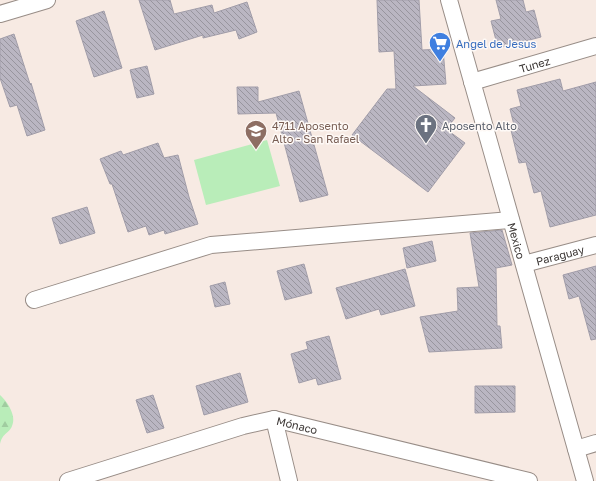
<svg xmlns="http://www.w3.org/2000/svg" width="596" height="481" font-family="'Golos Text',sans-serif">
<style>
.forest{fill:url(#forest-firs)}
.green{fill:#b9edb9}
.building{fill:url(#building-back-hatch);stroke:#a19da9}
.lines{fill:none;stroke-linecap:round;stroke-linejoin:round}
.street-casing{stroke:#988d87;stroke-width:18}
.street{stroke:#fff;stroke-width:16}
.labels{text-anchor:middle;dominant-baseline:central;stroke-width:3;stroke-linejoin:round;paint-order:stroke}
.shop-label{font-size:11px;fill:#366cbe;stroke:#fef9f6;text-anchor:start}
.street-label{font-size:11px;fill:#3a3533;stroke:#fef9f6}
.education-label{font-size:11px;fill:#785e54;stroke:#fef9f6;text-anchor:start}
.worship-label{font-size:11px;fill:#5b616d;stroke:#fef9f6;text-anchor:start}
</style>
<defs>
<pattern id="forest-firs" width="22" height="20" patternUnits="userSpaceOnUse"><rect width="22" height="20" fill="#b9edb9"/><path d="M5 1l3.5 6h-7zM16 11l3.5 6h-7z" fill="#a0cca0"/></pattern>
<pattern id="building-back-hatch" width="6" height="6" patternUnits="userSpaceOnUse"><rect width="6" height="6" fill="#bab6c2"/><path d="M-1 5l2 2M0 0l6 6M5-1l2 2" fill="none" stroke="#98959e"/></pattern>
</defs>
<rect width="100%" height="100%" fill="#f7eae3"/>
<path class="forest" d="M0,395C7,401 17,416 12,426C9,434 3,432 0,444Z"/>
<path class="green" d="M267,140L280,186L206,205L194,160Z"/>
<path class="building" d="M139,0H170L174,14L212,5L214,13L247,2L257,32L239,39L236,30L203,38V35L155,50Z
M377,0H419L422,50L443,49L446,84L413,86L455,118L446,129L465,143L428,192L352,135L387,89H396L394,51L379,52Z
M496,0H523L526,12L534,10L541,37L498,48L491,21L501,19Z
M104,11L122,68L94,77L76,21Z
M14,34L30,84L31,83L45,130L27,136L17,105L10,107L0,78V39Z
M147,66L154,94L137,98L130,70Z
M560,79L563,91L596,82V215L550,227L541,191L534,193L526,162L519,163L510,126L514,125L510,109L521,106L517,90Z
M237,87H258V102L299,91L328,195L300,202L276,113L238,114Z
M158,143L164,158L178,155L189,197L198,224L165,234L164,230L149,235L146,226L128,232L112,184H110L100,159L121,151L123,155Z
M87,207L95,233L60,244L52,218Z
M502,230L512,265L496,268L497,326H500L502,348L429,352L420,317L458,311L457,288L479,287L470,233Z
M432,241L436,261L407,268L403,248Z
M304,264L312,293L285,300L277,271Z
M596,266V339L591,340L579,296L569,299L563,275Z
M405,269L415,306L381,315L379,309L346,319L336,288Z
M225,282L230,304L215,307L210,286Z
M329,336L341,379L318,385L316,378L299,383L291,354L308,349L306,342Z
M240,373L248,402L204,415L196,386Z
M475,386H515V412L475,413Z
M153,395L164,428L147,433L136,400Z"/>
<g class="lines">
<g class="street-casing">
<g id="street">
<path id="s1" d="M449,0L585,481"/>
<path d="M0,14L47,0"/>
<path id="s2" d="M472,82L596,46"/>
<path id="s3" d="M524,264L596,245"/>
<path d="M34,300L211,245L511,220"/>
<path d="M274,419L289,481"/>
<path d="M576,449L596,443"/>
<path id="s4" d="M68,481L243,426L274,419L529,481"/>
</g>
</g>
<use href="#street" class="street"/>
</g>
<defs>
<g id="supermarket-pin" transform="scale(1.15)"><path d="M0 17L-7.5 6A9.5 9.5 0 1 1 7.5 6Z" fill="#3f7fe0" stroke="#fef9f6"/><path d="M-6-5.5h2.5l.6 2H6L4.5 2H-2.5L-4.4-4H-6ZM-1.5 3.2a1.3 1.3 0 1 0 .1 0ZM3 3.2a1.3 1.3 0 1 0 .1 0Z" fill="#fff"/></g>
<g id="church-pin" transform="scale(1.15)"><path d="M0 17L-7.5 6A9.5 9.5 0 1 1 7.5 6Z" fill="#6b7280" stroke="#fef9f6"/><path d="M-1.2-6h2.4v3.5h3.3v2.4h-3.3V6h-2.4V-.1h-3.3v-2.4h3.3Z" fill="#fff"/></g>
<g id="school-pin" transform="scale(1.15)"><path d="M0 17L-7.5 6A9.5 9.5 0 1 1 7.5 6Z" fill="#8d6e63" stroke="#fef9f6"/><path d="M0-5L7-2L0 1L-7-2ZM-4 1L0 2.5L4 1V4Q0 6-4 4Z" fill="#fff"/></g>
</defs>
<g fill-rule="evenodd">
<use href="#supermarket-pin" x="440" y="43"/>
<use href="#church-pin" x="426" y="125"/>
<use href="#school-pin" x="256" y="131"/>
</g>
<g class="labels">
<g class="shop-label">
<text x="456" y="43">Angel de Jesus</text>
</g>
<g class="street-label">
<text stroke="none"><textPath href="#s2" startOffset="65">Tunez</textPath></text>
<text stroke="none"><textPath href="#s1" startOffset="250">Mexico</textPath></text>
<text stroke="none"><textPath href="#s3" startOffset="37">Paraguay</textPath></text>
<text stroke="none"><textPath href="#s4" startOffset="239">Mónaco</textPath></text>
</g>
<g class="education-label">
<text x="272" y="125">4711 Aposento<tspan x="272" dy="13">Alto - San Rafael</tspan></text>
</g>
<g class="worship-label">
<text x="442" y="125">Aposento Alto</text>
</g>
</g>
</svg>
